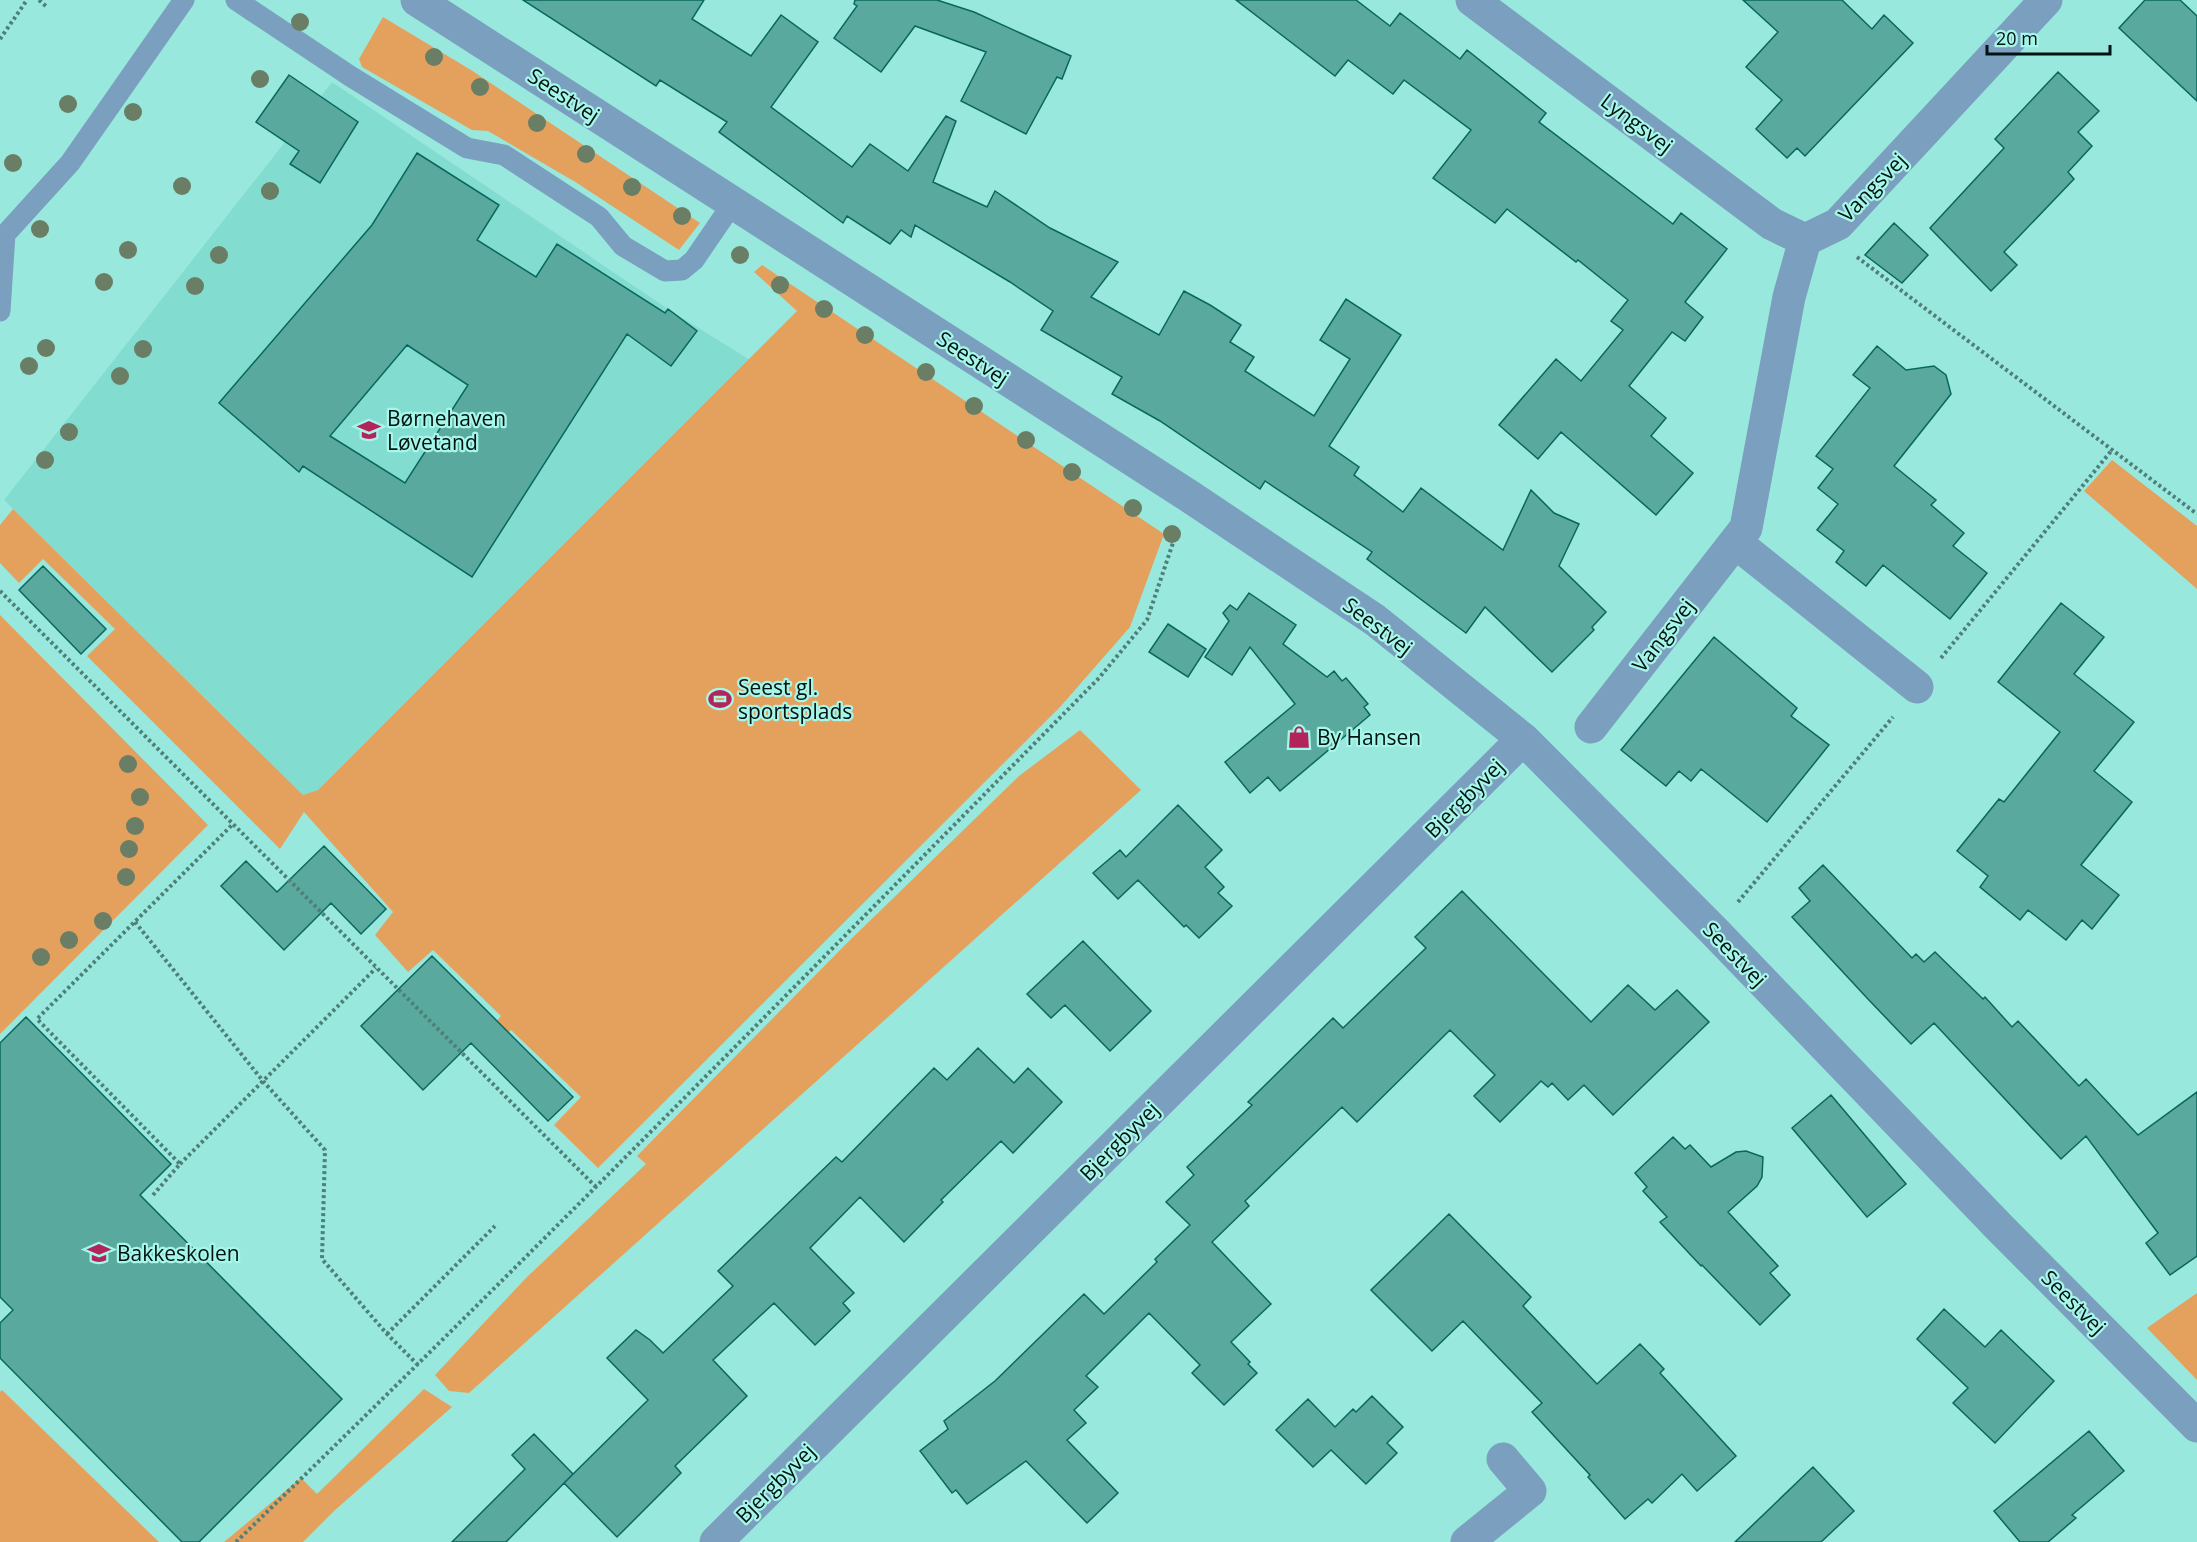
<svg xmlns="http://www.w3.org/2000/svg" width="2197" height="1542" font-family="'Open Sans',sans-serif">
<style>
.built{fill:#82ddd0}
.green{fill:#e4a15e}
.building{fill:#5aa99e;stroke:#08675e;stroke-width:1.5;fill-rule:evenodd}
.lines{fill:none;stroke-linecap:round;stroke-linejoin:round}
.path{stroke:#4e7f78;stroke-width:4;stroke-dasharray:3 3;stroke-linecap:butt}
.service{stroke:#7b9fbe;stroke-width:21}
.minor{stroke:#7b9fbe;stroke-width:33}
.tree{fill:#6a7d65}
.labels{text-anchor:middle;dominant-baseline:central;stroke-width:4.5;stroke-linejoin:round;paint-order:stroke}
.street-label{font-size:21px;fill:#001310;stroke:#a6f6ea}
.poi-label{font-size:21px;fill:#001310;stroke:#a6f6ea;text-anchor:start}
</style>
<rect width="100%" height="100%" fill="#99e8dd"/>
<path class="built" d="M332,82L668,309L750,360L318,790L303,795L4,500Z"/>
<path class="green" d="M383,17L471,70L700,223L679,250L577,183L488,131L472,130L362,67L359,59Z
M762,265L1164,534L1130,627L1061,706L598,1168L554,1125L581,1097L511,1030L485,1053L477,1043L501,1016L433,950L408,972L375,935L393,912L304,812L280,849L87,656L115,629L43,559L19,583L0,563V525L13,509L303,795L318,790L797,311L754,272Z
M2112,460L2197,526V589L2084,491Z
M0,615L208,825L0,1034Z
M1080,730L1141,790L469,1393L449,1391L435,1375L526,1278L646,1164L637,1156L847,943L1019,776Z
M2197,1293V1380L2147,1328Z
M424,1389L452,1407L334,1511L303,1542H224L301,1478L317,1494Z
M2,1390L159,1542H0V1392Z"/>
<path class="building" d="M523,0H704L692,19L751,56L781,15L818,42L771,107L852,167L870,144L908,171L946,116L956,121L933,182L987,207L995,191L1050,228L1118,262L1091,297L1159,335L1184,291L1210,305L1241,325L1230,342L1254,357L1245,371L1314,416L1350,359L1320,340L1346,299L1401,335L1329,446L1359,467L1354,475L1403,512L1421,488L1503,550L1531,490L1554,513L1579,524L1559,566L1606,612L1592,627L1594,630L1552,672L1485,607L1466,633L1367,559L1372,552L1265,481L1260,489L1160,421L1112,394L1122,377L1041,330L1053,311L1010,282L915,225L911,237L901,230L890,244L847,216L843,223L719,132L727,122L660,80L656,86Z
M855,0H937L974,12L1071,56L1062,79L1057,77L1026,134L961,101L986,52L915,26L881,72L834,38L857,6L854,4Z
M1236,0H1356L1390,26L1400,13L1460,59L1467,50L1546,113L1539,122L1673,224L1681,213L1727,249L1685,302L1703,317L1685,341L1672,332L1629,386L1666,418L1651,436L1693,473L1656,515L1561,432L1538,459L1499,425L1556,359L1581,381L1623,330L1611,321L1628,300L1578,260L1576,262L1507,209L1495,223L1433,178L1471,130L1404,80L1393,94L1348,60L1335,76Z
M1743,0H1842L1872,29L1884,15L1913,43L1805,156L1797,148L1787,158L1756,129L1782,100L1746,67L1778,32Z
M2145,0H2180L2197,16V101L2119,28Z
M2058,72L2099,111L2078,132L2092,146L2068,172L2074,179L2004,252L2017,265L1991,291L1930,228L2004,148L1995,139Z
M289,75L358,122L320,183L290,164L299,151L256,122Z
M417,153L499,205L477,240L536,277L557,244L665,313L668,309L697,331L671,366L627,334L472,577L303,466L299,472L219,403L372,225ZM407,345L468,385L405,483L330,436Z
M1894,223L1928,255L1902,283L1865,255Z
M1877,346L1906,370L1934,366L1946,375L1951,394L1894,466L1936,500L1931,505L1964,533L1953,546L1987,573L1950,619L1883,565L1866,586L1836,562L1844,551L1817,530L1838,504L1818,488L1833,469L1816,456L1870,388L1853,375Z
M43,566L106,629L81,654L19,590Z
M1249,593L1296,625L1283,644L1327,677L1334,671L1342,681L1346,678L1368,704L1364,707L1370,715L1280,791L1268,777L1250,793L1225,762L1295,704L1250,647L1232,675L1205,657L1229,621L1223,613L1230,605L1237,610Z
M2061,603L2104,637L2074,674L2134,722L2094,771L2132,802L2081,865L2119,895L2092,929L2082,920L2066,940L2028,910L2020,920L1980,887L1988,876L1957,851L1999,799L2004,802L2060,732L1998,682Z
M1168,624L1206,649L1188,677L1149,652Z
M1714,637L1797,708L1791,716L1829,745L1767,822L1701,769L1691,781L1679,771L1666,786L1621,750Z
M1178,805L1222,850L1205,867L1224,887L1218,893L1232,906L1199,938L1186,925L1184,927L1138,880L1118,899L1093,873L1120,850L1126,857Z
M324,846L386,909L361,934L331,903L284,950L221,886L246,861L277,892Z
M1823,865L1912,958L1916,954L1924,962L1935,952L1983,999L1985,997L2012,1027L2018,1021L2079,1086L2086,1079L2138,1135L2197,1092V1256L2170,1275L2146,1243L2158,1233L2086,1136L2061,1159L1934,1023L1911,1044L1867,998L1792,917L1810,901L1799,888Z
M1462,891L1591,1022L1628,985L1655,1010L1677,990L1709,1022L1613,1115L1584,1085L1568,1100L1552,1083L1548,1087L1541,1081L1500,1122L1474,1096L1495,1075L1450,1030L1357,1122L1342,1107L1245,1201L1249,1206L1212,1242L1271,1304L1231,1342L1250,1362L1248,1364L1257,1373L1224,1405L1192,1373L1200,1365L1149,1313L1086,1376L1098,1387L1074,1410L1086,1423L1067,1440L1118,1493L1087,1523L1026,1461L967,1504L956,1490L952,1493L920,1451L948,1429L944,1421L995,1381L1084,1294L1104,1314L1157,1262L1155,1259L1190,1225L1166,1202L1194,1175L1187,1167L1252,1105L1248,1102L1333,1018L1343,1028L1426,948L1415,937Z
M1083,941L1151,1011L1110,1051L1065,1005L1051,1018L1027,994Z
M432,956L573,1097L548,1121L471,1043L423,1090L361,1026Z
M26,1017L171,1164L140,1195L342,1399L199,1542H182L0,1358V1323L13,1310L0,1297V1043Z
M978,1048L1014,1083L1028,1068L1062,1102L1013,1153L1001,1141L941,1200L943,1202L904,1242L860,1197L810,1248L854,1293L843,1303L850,1311L815,1345L774,1303L713,1360L747,1396L675,1466L681,1473L617,1537L564,1483L648,1400L607,1358L636,1330L650,1340L663,1353L733,1286L718,1271L836,1157L842,1162L934,1068L947,1080Z
M1831,1095L1906,1184L1867,1217L1792,1128Z
M1673,1137L1685,1149L1690,1145L1711,1167L1736,1152L1746,1151L1763,1157L1762,1177L1757,1186L1728,1212L1778,1266L1770,1273L1790,1295L1760,1325L1702,1265L1701,1266L1660,1222L1667,1217L1643,1191L1647,1187L1635,1173Z
M1449,1214L1531,1297L1523,1306L1597,1384L1640,1344L1664,1369L1660,1373L1736,1456L1697,1491L1682,1474L1652,1503L1648,1499L1625,1519L1588,1477L1590,1475L1532,1412L1542,1403L1463,1321L1432,1351L1371,1290Z
M1944,1309L1985,1347L2001,1330L2054,1381L1995,1443L1953,1403L1968,1388L1917,1339Z
M1372,1396L1403,1427L1387,1443L1397,1453L1366,1484L1331,1450L1313,1467L1276,1430L1308,1399L1335,1427L1353,1409L1356,1412Z
M2089,1431L2124,1471L2072,1515L2076,1518L2048,1542H2020L1994,1511Z
M534,1434L573,1474L506,1542H452L525,1469L512,1455Z
M1813,1467L1854,1511L1821,1542H1735Z"/>
<g class="lines">
<path class="path" d="M39,0L47,7
M0,39L27,0
M1857,257L2197,514
M0,591L596,1187
M1941,658L2112,450
M1738,902L1893,717
M135,922L263,1081L325,1150L322,1259L387,1334L418,1365
M180,1164L376,968
M153,1195L180,1164L37,1019L233,824
M387,1334L495,1226
M236,1542C528,1259 813,968 1099,678L1147,620L1177,531"/>
<path class="service" d="M236,0L350,76L467,148L504,155L599,217L623,246L665,271L682,270L694,260L733,203
M0,240L70,163L184,0
M0,311L5,234"/>
<path class="minor" d="M417,0L1189,496L1375,620L1523,739L1554,770L1714,931L2001,1229L2197,1426
M1472,0L1772,224L1805,240
M1735,542L1917,687
M1591,727L1746,528L1789,297L1805,240L1838,224L2046,0
M716,1542L1523,739
M1467,1542L1530,1491L1503,1459"/>
</g>
<g class="tree">
<circle cx="300" cy="22" r="9"/>
<circle cx="434" cy="57" r="9"/>
<circle cx="260" cy="79" r="9"/>
<circle cx="480" cy="87" r="9"/>
<circle cx="68" cy="104" r="9"/>
<circle cx="133" cy="112" r="9"/>
<circle cx="537" cy="123" r="9"/>
<circle cx="586" cy="154" r="9"/>
<circle cx="13" cy="163" r="9"/>
<circle cx="182" cy="186" r="9"/>
<circle cx="632" cy="187" r="9"/>
<circle cx="270" cy="191" r="9"/>
<circle cx="682" cy="216" r="9"/>
<circle cx="40" cy="229" r="9"/>
<circle cx="128" cy="250" r="9"/>
<circle cx="219" cy="255" r="9"/>
<circle cx="740" cy="255" r="9"/>
<circle cx="104" cy="282" r="9"/>
<circle cx="780" cy="285" r="9"/>
<circle cx="195" cy="286" r="9"/>
<circle cx="824" cy="309" r="9"/>
<circle cx="865" cy="335" r="9"/>
<circle cx="46" cy="348" r="9"/>
<circle cx="143" cy="349" r="9"/>
<circle cx="29" cy="366" r="9"/>
<circle cx="926" cy="372" r="9"/>
<circle cx="120" cy="376" r="9"/>
<circle cx="974" cy="406" r="9"/>
<circle cx="69" cy="432" r="9"/>
<circle cx="1026" cy="440" r="9"/>
<circle cx="45" cy="460" r="9"/>
<circle cx="1072" cy="472" r="9"/>
<circle cx="1133" cy="508" r="9"/>
<circle cx="1172" cy="534" r="9"/>
<circle cx="128" cy="764" r="9"/>
<circle cx="140" cy="797" r="9"/>
<circle cx="135" cy="826" r="9"/>
<circle cx="129" cy="849" r="9"/>
<circle cx="126" cy="877" r="9"/>
<circle cx="103" cy="921" r="9"/>
<circle cx="69" cy="940" r="9"/>
<circle cx="41" cy="957" r="9"/>
</g>
<defs>
<g id="school-bare" transform="scale(1.8)"><path d="M0-5L7-2L0 1L-7-2ZM-4 1L0 2.5L4 1V4Q0 6-4 4Z" fill="#b3255a" stroke="#a6f6ea" stroke-width="2.5" paint-order="stroke"/></g>
<g id="stadium-bare" transform="scale(1.8)"><path d="M0-5a6.5 5 0 1 0 0 10a6.5 5 0 1 0 0-10ZM-3.5-1.8h7v3.6h-7Z" fill="#b3255a" stroke="#a6f6ea" stroke-width="2.5" paint-order="stroke"/></g>
<g id="shop-bare" transform="scale(1.8)"><path d="M-5-2.5h2.3a2.7 3.5 0 0 1 5.4 0H5L5.5 6h-11ZM-1.5-2.5h3a1.5 2.3 0 0 0-3 0Z" fill="#b3255a" stroke="#a6f6ea" stroke-width="2.5" paint-order="stroke"/></g>
</defs>
<g fill-rule="evenodd">
<use href="#school-bare" x="369" y="430"/>
<use href="#stadium-bare" x="720" y="699"/>
<use href="#shop-bare" x="1299" y="737"/>
<use href="#school-bare" x="99" y="1253"/>
</g>
<g class="labels">
<g class="street-label">
<text transform="translate(564 95) rotate(33)">Seestvej</text>
<text transform="translate(1637 123) rotate(37)">Lyngsvej</text>
<text transform="translate(1872 187) rotate(-46)">Vangsvej</text>
<text transform="translate(973 358) rotate(33)">Seestvej</text>
<text transform="translate(1378 626) rotate(37)">Seestvej</text>
<text transform="translate(1663 635) rotate(-52)">Vangsvej</text>
<text transform="translate(1464 798) rotate(-45)">Bjergbyvej</text>
<text transform="translate(1735 954) rotate(46)">Seestvej</text>
<text transform="translate(1119 1141) rotate(-45)">Bjergbyvej</text>
<text transform="translate(2074 1302) rotate(45)">Seestvej</text>
<text transform="translate(775 1483) rotate(-45)">Bjergbyvej</text>
</g>
<g class="poi-label">
<text x="387" y="418">Børnehaven<tspan x="387" dy="24">Løvetand</tspan></text>
<text x="738" y="687">Seest gl.<tspan x="738" dy="24">sportsplads</tspan></text>
<text x="1317" y="737">By Hansen</text>
<text x="117" y="1253">Bakkeskolen</text>
</g>
</g>
<path d="M1987 45v9h123v-9" fill="none" stroke="#001310" stroke-width="3"/>
<text x="1996" y="45" font-size="18" fill="#001310" stroke="#a6f6ea" stroke-width="4.5" paint-order="stroke">20 m</text>
</svg>
